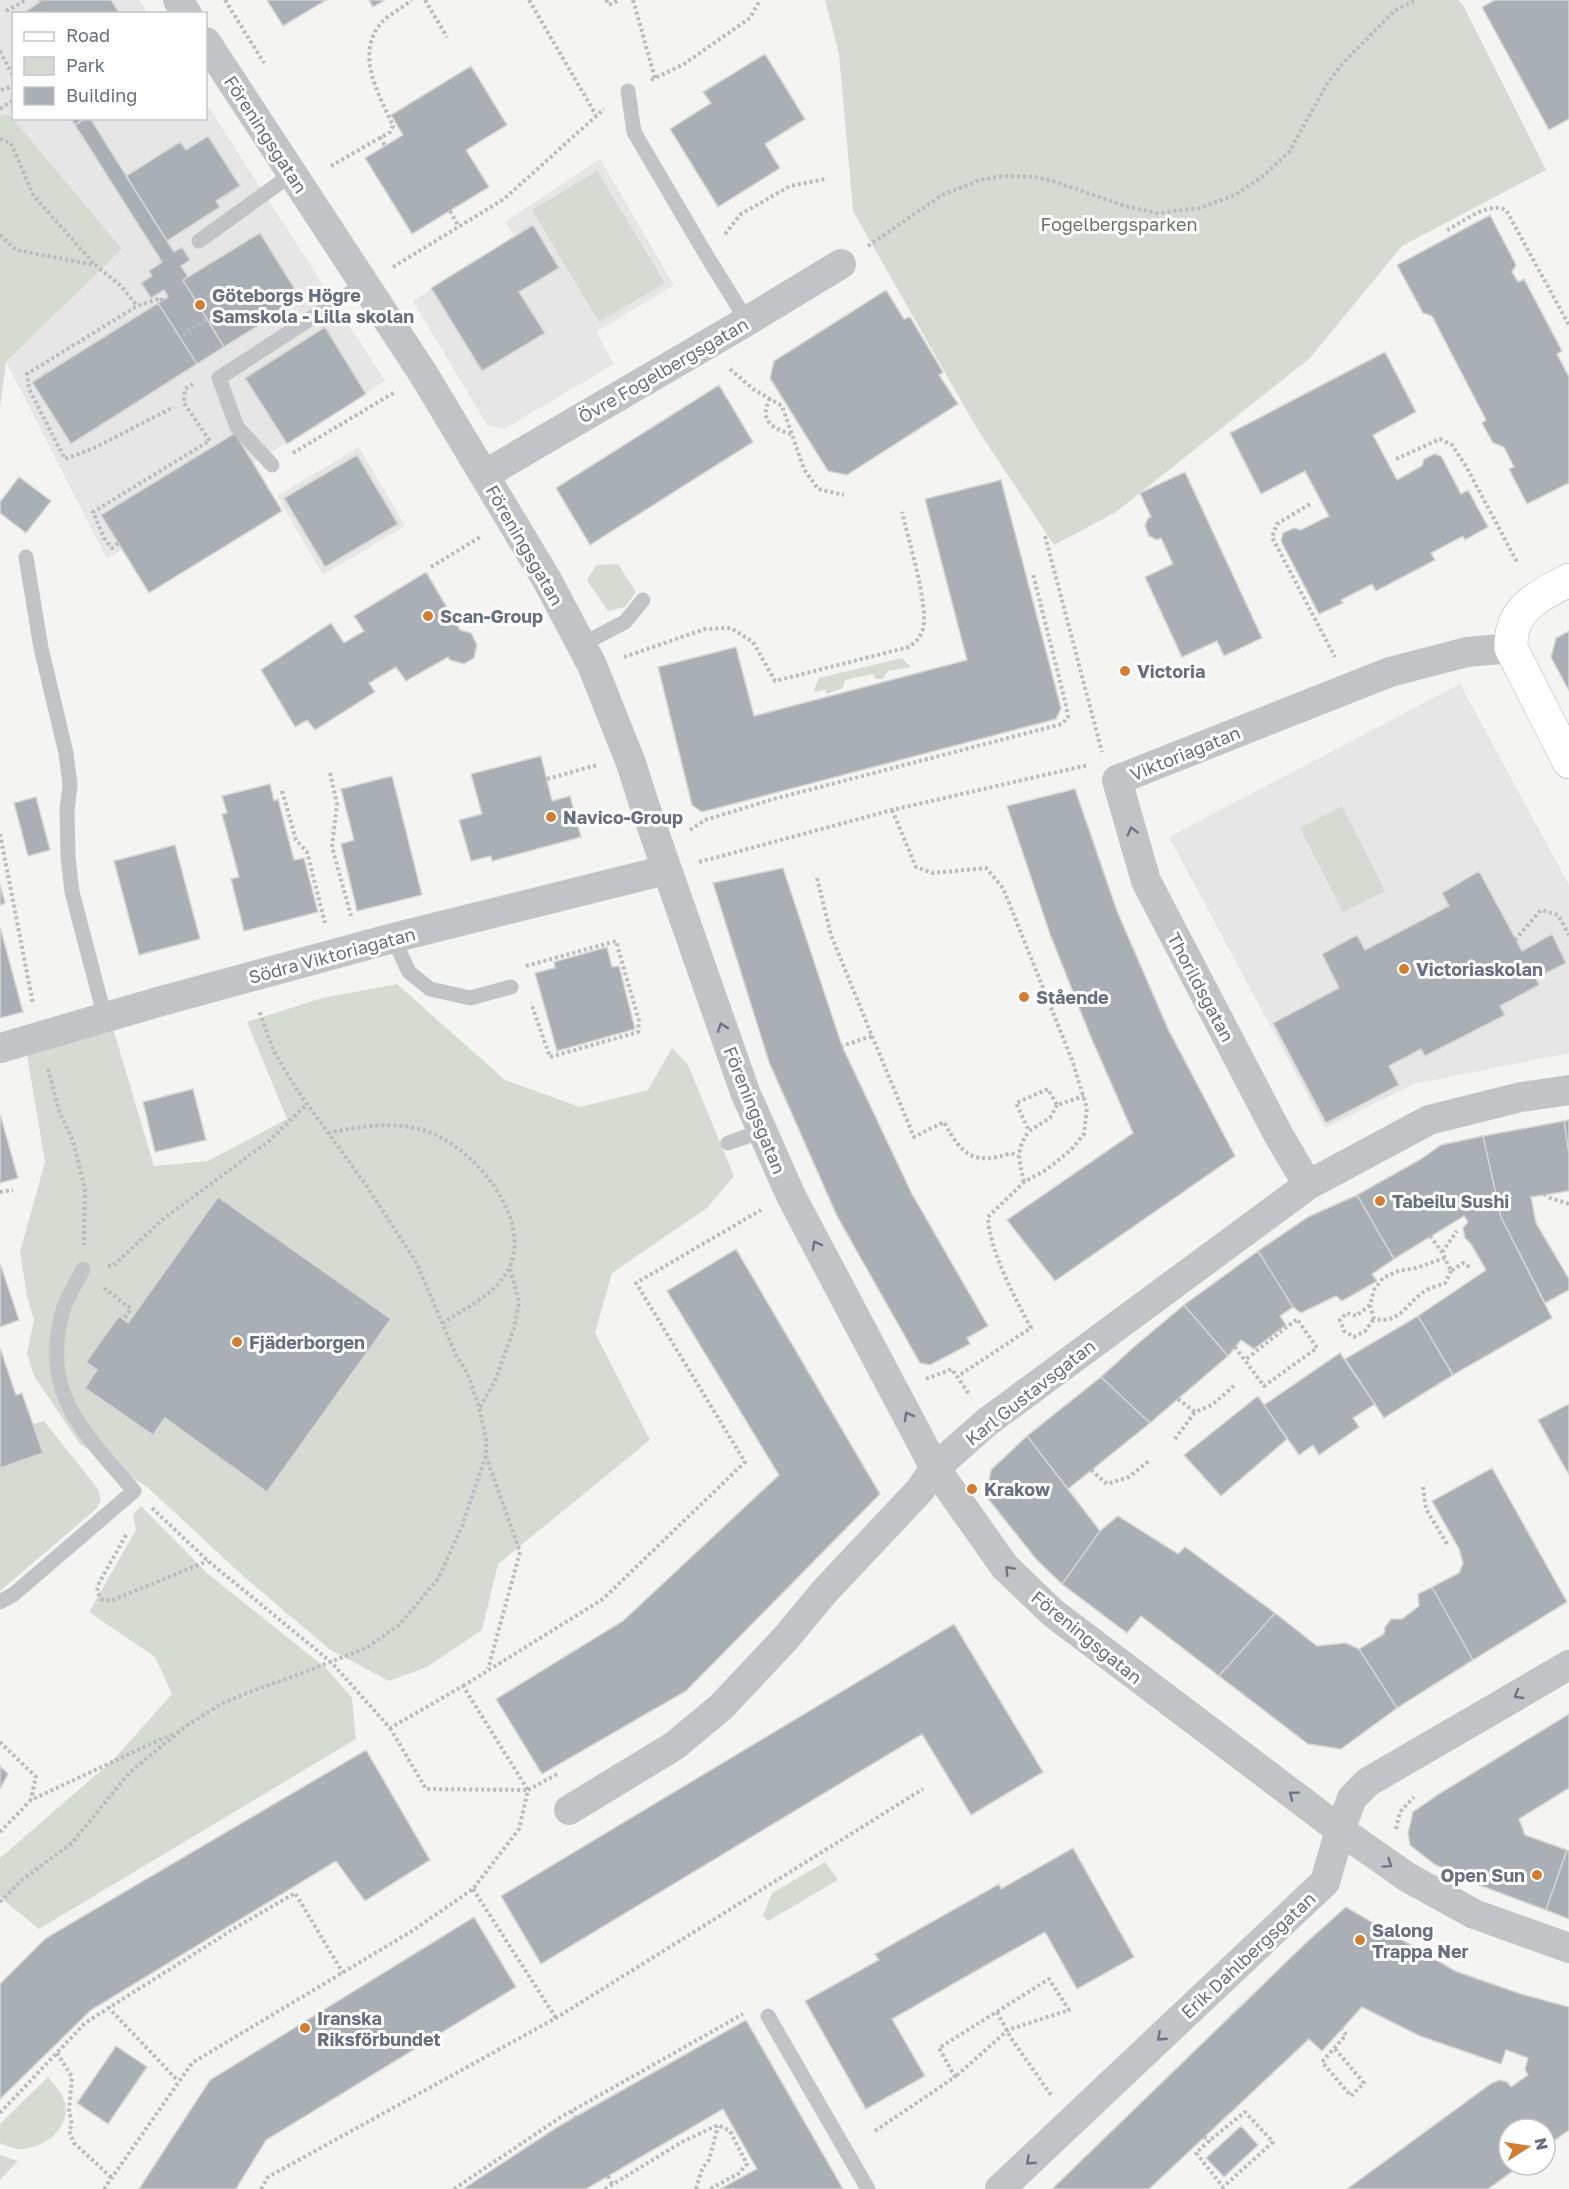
<svg xmlns="http://www.w3.org/2000/svg" width="1569" height="2189" font-family="'Golos Text',sans-serif">
<style>
.built{fill:#e5e6e5}
.green{fill:#d5dbd3}
.building{fill:#aaaeb5;stroke:#d6d6d4;stroke-width:1.5}
.lines{fill:none;stroke-linecap:round;stroke-linejoin:round}
.secondary-casing{stroke:#b3b6bb;stroke-width:34}
.path{stroke:#babbbe;stroke-width:4;stroke-dasharray:3 3;stroke-linecap:butt}
.lane{stroke:#c1c3c7;stroke-width:15}
.street{stroke:#c1c3c7;stroke-width:30}
.secondary{stroke:#fff;stroke-width:33}
.oneway{stroke:#6c7384}
.poi-dot{fill:#d27d34;stroke:#fff;stroke-width:2}
.labels{text-anchor:middle;dominant-baseline:central;stroke-width:6;stroke-linejoin:round;paint-order:stroke}
.street-label{font-size:18px;fill:#676f80;stroke:#fff}
.park-label{font-size:18px;fill:#657865;stroke:#fff}
.poi-label{font-size:18px;font-weight:bold;fill:#676f80;stroke:#fff;text-anchor:start}
</style>
<rect width="100%" height="100%" fill="#f4f5f2"/>
<path class="built" d="M0,0H139L148,13L14,14V118H206V103L385,381L254,463L282,511L149,593L122,550L107,559L6,362L122,249L9,114L0,116Z
M600,159L674,285L596,332L614,364L504,429L487,425L413,301L515,236L505,222Z
M359,447L405,526L323,575L277,496Z
M1460,684L1569,885V1053L1414,1084L1325,1128L1169,837Z"/>
<path class="green" d="M825,0H1458L1463,5L1546,170L1402,246L1310,358L1116,512L1054,545L976,427L853,211L839,54Z
M9,114L122,249L6,362L0,407V116Z
M597,171L665,283L599,322L532,210Z
M618,564L636,592L625,607L608,611L587,580L596,565Z
M902,658L911,667L888,671L883,679H876L873,674L845,680L843,688L827,694L825,690L815,692L814,690L819,678Z
M1342,806L1385,891L1343,912L1300,828Z
M397,984L505,1080L580,1107L648,1090L672,1048L688,1065L734,1176L707,1208L612,1273L595,1333L650,1440L498,1564L482,1630L427,1667L389,1681L329,1649L242,1575L147,1487L80,1444L34,1376L27,1354L34,1320L27,1296L20,1252L45,1162L26,1049L112,1025L154,1166L208,1161L287,1119L247,1022L322,998Z
M44,1421L98,1489L101,1500L96,1509L0,1591V1468L33,1424Z
M141,1506L207,1573L327,1669L352,1698L356,1739L39,1929L0,1897V1858L112,1761L172,1694L155,1657L89,1612L136,1530L133,1515Z
M825,1862L838,1880L768,1921L763,1916L772,1893Z
M48,2077C53,2084 62,2092 64,2100C74,2127 43,2150 18,2149C12,2148 5,2145 0,2143V2124Z
M0,2155L18,2161L0,2180Z"/>
<path class="building" d="M43,0H111L120,14H22Z
M267,0H326L283,26Z
M369,0H385L373,7Z
M1495,0H1569V119L1549,130L1482,7Z
M765,54L805,119L765,144L780,168L718,207L670,129L711,103L703,92Z
M471,66L507,125L466,150L489,187L412,234L365,158L403,135L391,115Z
M71,118H86L75,125Z
M86,118H90L174,252L182,247L190,260L181,266L188,277L183,280L224,347L197,364L158,303L168,297L164,290L151,298L141,283L152,276L149,271L162,262L75,125Z
M208,136L240,186L216,201L220,207L167,241L126,176L180,142L186,150Z
M1490,215L1516,265L1512,272L1518,282L1524,279L1562,351L1557,354L1569,377V483L1527,504L1509,469L1514,467L1504,447L1493,443L1482,423L1486,420L1432,316L1423,313L1397,265Z
M533,225L559,268L519,292L545,333L482,371L431,288Z
M260,233L301,299L224,347L183,280Z
M886,290L904,319L910,317L943,372L939,375L958,404L847,475L828,471L770,378L774,361Z
M158,303L197,364L71,444L32,382Z
M325,327L366,394L287,444L245,378Z
M1385,352L1416,412L1373,435L1397,480L1422,466L1424,459L1434,454L1441,456L1461,494L1468,490L1488,527L1465,540L1463,536L1431,553L1435,560L1376,591L1372,584L1341,600L1343,603L1319,614L1281,541L1283,533L1294,528L1301,530L1329,516L1305,471L1261,494L1230,433Z
M719,385L753,442L590,545L556,488Z
M235,433L282,511L149,593L101,515Z
M357,455L398,524L325,567L284,498Z
M1185,472L1262,638L1224,656L1217,641L1182,657L1145,577L1173,564L1161,538L1157,540L1149,536L1145,526L1148,518L1151,517L1140,493Z
M19,477L51,501L26,533L0,513V502Z
M1001,480L1061,708L1056,719L702,812L692,805L658,667L736,647L754,716L967,660L925,499Z
M426,572L460,630L471,633L477,645L474,658L464,664L450,660L448,657L406,681L396,667L369,683L375,692L315,730L307,720L295,727L261,670L331,623L344,643L364,631L354,616Z
M1569,631V691L1551,657L1556,638Z
M541,756L552,801L570,796L581,837L492,861L491,856L471,861L459,820L482,814L471,774Z
M392,776L422,895L357,911L341,844L354,840L341,789Z
M270,784L274,801L278,799L294,860L304,858L318,912L244,931L231,879L239,877L222,814L227,813L222,796Z
M1075,789L1117,911L1168,1029L1235,1156L1055,1281L1007,1220L1133,1133L1090,1035L1050,934L1007,806Z
M36,797L50,850L28,856L14,803Z
M175,845L200,939L139,955L114,861Z
M783,868L842,1046L912,1194L988,1326L967,1338L970,1344L930,1365L920,1363L837,1216L769,1062L713,883Z
M1479,871L1522,951L1552,934L1566,963L1536,978L1539,985L1500,1006L1505,1015L1425,1056L1421,1049L1389,1066L1399,1085L1326,1123L1273,1023L1339,988L1322,954L1357,935L1365,950L1449,906L1442,893Z
M0,884L5,903L0,905Z
M0,927L23,1012L0,1018Z
M607,947L612,967L619,966L635,1029L557,1051L535,973L555,968L554,962Z
M193,1089L206,1140L155,1152L143,1102Z
M0,1114L18,1178L0,1183Z
M1569,1120V1154L1564,1121Z
M1564,1121L1569,1154V1191L1531,1197L1536,1223L1569,1279V1290L1545,1303L1501,1217L1483,1136Z
M1483,1136L1501,1217L1552,1318L1453,1375L1418,1316L1486,1270L1471,1244L1465,1238L1463,1228L1468,1222L1464,1216L1394,1259L1357,1195L1421,1159L1441,1145Z
M1357,1195L1394,1259L1372,1274L1377,1281L1342,1301L1336,1296L1301,1313L1293,1307L1258,1251L1308,1217Z
M218,1197L391,1319L267,1492L165,1418L153,1435L85,1388L97,1370L86,1362L119,1316L128,1323Z
M736,1249L880,1494L686,1691L542,1774L496,1699L623,1621L779,1475L667,1291Z
M1258,1251L1293,1307L1280,1316L1286,1325L1254,1349L1241,1340L1228,1356L1184,1305Z
M0,1263L19,1320L0,1327Z
M1184,1305L1228,1356L1150,1423L1101,1377L1135,1346Z
M1418,1316L1453,1375L1384,1418L1345,1359Z
M0,1348L16,1395L22,1393L43,1453L0,1468Z
M1340,1353L1375,1404L1353,1418L1359,1427L1319,1455L1313,1445L1299,1455L1264,1405Z
M1101,1377L1150,1423L1068,1489L1027,1436Z
M1258,1396L1287,1439L1221,1496L1184,1455Z
M1569,1404V1475L1538,1420Z
M1027,1436L1100,1531L1062,1584L1036,1559L986,1496L991,1470Z
M1492,1468L1567,1602L1473,1660L1432,1587L1459,1573L1463,1563L1459,1549L1432,1501Z
M1118,1516L1178,1554L1185,1547L1275,1613L1219,1676L1141,1616L1127,1633L1062,1584L1100,1531Z
M1432,1587L1473,1660L1397,1708L1359,1649L1384,1634L1385,1627L1391,1619H1402L1419,1606L1418,1594Z
M1275,1613L1317,1646L1346,1643L1359,1649L1397,1708L1341,1749L1308,1744L1219,1676Z
M954,1624L1043,1772L971,1815L922,1734L541,1964L501,1896Z
M1569,1714V1788L1519,1819L1525,1835L1567,1850L1546,1910L1476,1884L1434,1864L1410,1845L1408,1833L1413,1812L1439,1794Z
M366,1750L430,1860L365,1901L336,1861L91,2010L0,2099V1984L46,1938Z
M0,1766L8,1774L0,1789Z
M1073,1848L1134,1957L1077,1989L1045,1932L972,1973L892,2019L925,2076L866,2109L805,2001L879,1960L875,1954L999,1884L1001,1889Z
M1567,1850L1569,1851V1919L1546,1910Z
M1346,1907L1455,1971L1521,1994L1569,2007V2130L1545,2147V2129H1509V2165H1521L1488,2189H1347L1492,2083L1500,2080L1507,2082L1511,2087L1528,2075L1525,2070L1528,2058L1506,2050L1501,2064L1420,2036L1362,2007L1322,2051L1309,2039L1149,2189H1052L1309,1940Z
M474,1917L516,1987L266,2140L236,2189H139L210,2080Z
M746,2020L843,2189H720L757,2169L723,2109L586,2189H463L559,2126Z
M116,2046L147,2067L108,2124L77,2103Z
M1241,2126L1258,2145L1224,2177L1206,2158Z"/>
<g class="lines">
<g class="secondary-casing">
<path id="secondary" d="M1569,580C1548,591 1519,604 1513,629C1511,635 1511,642 1511,648L1569,762"/>
</g>
<path class="path" d="M40,0L41,1
M225,0L264,63
M425,0L447,37
M529,0L596,115
M606,0L609,5L619,0
M633,0L655,78
M6,11L26,0
M0,51L14,78
M651,80L684,64L750,18L760,0
M1,90L14,86
M0,109L12,101
M380,137L385,146
M0,139L11,143L33,195L95,265
M331,166L390,132L393,126C379,94 354,54 382,22C388,15 403,8 411,0
M450,211L459,227
M1447,230C1463,222 1488,201 1506,210L1569,325
M725,234L741,214L790,186L826,179
M0,235L16,250L95,265L121,286L137,306
M868,246L942,195L980,180L1003,176L1035,177L1053,181L1128,207L1157,213L1200,208L1235,195L1263,176L1289,152L1327,84L1341,65L1394,11L1416,0
M393,267L504,199L604,109
M162,301L161,298L137,306L27,374L29,389L65,459L94,448L174,407
M183,335L207,319
M730,369L753,389L782,406L804,469L818,489L844,495
M193,384L185,389L184,403L210,441
M770,398C759,420 771,428 791,434
M293,453L395,392
M1396,459L1440,439L1452,445L1467,468L1517,562
M1310,504L1277,524L1272,537L1335,657
M1045,536L1102,752
M118,543L112,548L104,538L93,512L209,441
M431,567L482,536
M624,657L705,629L731,628L753,642L775,681L909,647C916,642 920,638 923,629C929,606 908,538 902,512
M330,773L337,804L332,847L351,916
M547,779L597,765
M282,791L296,840L307,852L325,923
M892,810L916,867L933,873L986,868L1003,888L1072,1060L1087,1108L1084,1134L1071,1150L1046,1170L1024,1182L988,1217C989,1250 1015,1298 1031,1328L958,1376
M690,830L705,820L774,799L1062,724L1068,717L1066,705L1033,574
M0,834L33,1004
M699,862L892,810L1088,765
M817,878L831,935L872,1036L842,1046
M1515,940L1541,910L1558,915L1569,935
M526,966L616,941L639,1021L638,1032L550,1057L531,1003
M872,1036L914,1137L944,1122C962,1155 973,1166 1011,1153L1018,1156
M48,1069L59,1111L73,1141L85,1189L84,1245
M1057,1105L1050,1118L1029,1131L1016,1103L1048,1089L1057,1105L1084,1096
M328,1133C355,1127 386,1122 415,1128C465,1137 535,1214 509,1268C497,1294 465,1308 443,1323
M1024,1182C1019,1159 1015,1151 1029,1131
M0,1192L13,1190
M1544,1194L1550,1198L1569,1204
M1430,1236L1442,1252L1451,1271L1463,1263L1471,1268
M1442,1252L1457,1231
M1445,1258L1416,1268L1398,1271L1383,1278L1374,1290L1370,1305L1374,1319C1399,1324 1405,1306 1422,1293C1428,1288 1438,1286 1445,1283L1451,1271
M108,1266H113L162,1220L270,1140L307,1104
M104,1288L131,1309L124,1319
M1370,1305L1356,1316L1347,1313L1340,1320L1344,1331L1354,1337L1365,1331L1374,1319
M1235,1347L1264,1386L1317,1348L1297,1319L1245,1360
M926,1379L952,1369L969,1394
M1178,1399L1195,1412L1212,1405L1235,1385
M480,1407L495,1381L514,1328L519,1302L510,1268
M1175,1439L1195,1412
M486,1456L520,1552L488,1669
M1091,1470L1107,1484L1129,1477L1149,1461
M1423,1487L1426,1509L1447,1544
M152,1508L208,1561L331,1662L390,1728L463,1686L528,1790
M126,1535L99,1583L97,1591L101,1599L110,1601L208,1561
M463,1686L603,1599L745,1462L636,1283L761,1210
M390,1728L426,1789L527,1790
M0,1742L36,1777L31,1799
M1396,1829L1400,1812L1414,1797
M0,1832L31,1800L172,1734
M473,1889L556,2018
M0,1902L23,1879L72,1843L129,1773L186,1726L221,1704L252,1691L297,1675L366,1648L399,1625L438,1579L462,1526L486,1455V1439L479,1407L467,1372L456,1355L416,1262L366,1185L297,1090L273,1050L259,1010
M108,2007L178,2081
M997,2012L1011,2038L1051,2095
M1335,2049L1364,2083L1351,2096L1322,2062L1346,2035L1342,2029
M57,2053L72,2077L69,2110L72,2125L69,2131L74,2143L112,2178
M571,2111L575,2117
M0,2113L85,2023L235,1928L295,1893L343,1973
M875,2131L955,2077L939,2048L1049,1979L1069,2010L1008,2030L955,2077
M1204,2137L1209,2141L1196,2153L1223,2187L1273,2142L1245,2112L1209,2141
M608,2176L612,2184
M104,2189L192,2063L412,1931L473,1889L519,1829L528,1790L559,1773
M261,2189L268,2177L556,2018L923,1789
M454,2189L561,2117L743,2014
M605,2189L682,2142L718,2125L730,2131L747,2164L738,2174L710,2189
M696,2189L702,2169L709,2160L718,2126"/>
<path class="lane" d="M628,91L634,132L705,253L747,321
M199,241L292,174
M272,465L237,427L219,378L364,284
M26,557L41,648L66,753L70,785L67,810L68,857L72,892L105,1018
M581,645L625,622L643,600
M393,938L409,972L430,989L470,998L511,987
M728,1143L762,1131
M0,1602L14,1594L134,1491C83,1431 38,1392 64,1307C69,1294 77,1282 83,1269
M768,2016L868,2189"/>
<path class="street" d="M178,0L187,14
M206,42L424,375L547,580L592,665L631,763L644,804L745,1092L791,1196L935,1468L1005,1567L1053,1613L1340,1830L1407,1877L1474,1914L1569,1948
M484,475L747,321L841,264
M0,1048L158,1002L393,938L666,870
M1308,1185L1278,1134L1146,881L1117,780L1390,672L1467,652L1511,648
M569,1810L674,1746L721,1707L785,1639L825,1591L920,1490L935,1468L987,1422L1308,1185L1429,1120L1521,1097L1569,1090
M1000,2189L1325,1882L1340,1830L1352,1798L1368,1782L1569,1665"/>
<use href="#secondary" class="secondary"/>
</g>
<defs><path id="oneway-chevron" d="M-2-3.5L2.5 0L-2 3.5" fill="none" stroke-width="1.6" stroke-linecap="round" stroke-linejoin="round" transform="scale(1.5)"/></defs>
<g class="oneway">
<use href="#oneway-chevron" transform="translate(1132 831) rotate(-106)"/>
<use href="#oneway-chevron" transform="translate(722 1027) rotate(-109)"/>
<use href="#oneway-chevron" transform="translate(816 1245) rotate(-118)"/>
<use href="#oneway-chevron" transform="translate(908 1416) rotate(-119)"/>
<use href="#oneway-chevron" transform="translate(1009 1570) rotate(-133)"/>
<use href="#oneway-chevron" transform="translate(1518 1695) rotate(150)"/>
<use href="#oneway-chevron" transform="translate(1293 1795) rotate(-143)"/>
<use href="#oneway-chevron" transform="translate(1388 1864) rotate(35)"/>
<use href="#oneway-chevron" transform="translate(1161 2037) rotate(137)"/>
<use href="#oneway-chevron" transform="translate(1030 2161) rotate(137)"/>
</g>
<g class="poi-dot">
<circle cx="200" cy="305" r="6"/>
<circle cx="428" cy="616" r="6"/>
<circle cx="1125" cy="671" r="6"/>
<circle cx="551" cy="817" r="6"/>
<circle cx="1404" cy="969" r="6"/>
<circle cx="1024" cy="997" r="6"/>
<circle cx="1380" cy="1201" r="6"/>
<circle cx="237" cy="1342" r="6"/>
<circle cx="972" cy="1489" r="6"/>
<circle cx="1537" cy="1875" r="6"/>
<circle cx="1360" cy="1940" r="6"/>
<circle cx="305" cy="2028" r="6"/>
</g>
<g class="labels">
<g class="street-label">
<text transform="translate(266 134) rotate(57)">Föreningsgatan</text>
<text transform="translate(663 370) rotate(-30)">Övre Fogelbergsgatan</text>
<text transform="translate(525 545) rotate(60)">Föreningsgatan</text>
<text transform="translate(1185 753) rotate(-22)">Viktoriagatan</text>
<text transform="translate(332 955) rotate(-15)">Södra Viktoriagatan</text>
<text transform="translate(1201 987) rotate(62)">Thorildsgatan</text>
<text transform="translate(755 1110) rotate(68)">Föreningsgatan</text>
<text transform="translate(1030 1392) rotate(-38)">Karl Gustavsgatan</text>
<text transform="translate(1087 1637) rotate(39)">Föreningsgatan</text>
<text transform="translate(1248 1955) rotate(-43)">Erik Dahlbergsgatan</text>
</g>
<g class="park-label">
<text x="1119" y="224">Fogelbergsparken</text>
</g>
<g class="poi-label">
<text x="212" y="295">Göteborgs Högre<tspan x="212" dy="21">Samskola - Lilla skolan</tspan></text>
<text x="440" y="616">Scan-Group</text>
<text x="1137" y="671">Victoria</text>
<text x="563" y="817">Navico-Group</text>
<text x="1416" y="969">Victoriaskolan</text>
<text x="1036" y="997">Stående</text>
<text x="1392" y="1201">Tabeilu Sushi</text>
<text x="249" y="1342">Fjäderborgen</text>
<text x="984" y="1489">Krakow</text>
<text x="1525" y="1875" text-anchor="end">Open Sun</text>
<text x="1372" y="1930">Salong<tspan x="1372" dy="21">Trappa Ner</tspan></text>
<text x="317" y="2018">Iranska<tspan x="317" dy="21">Riksförbundet</tspan></text>
</g>
</g>
<rect x="12" y="12" width="195" height="108" fill="#ffffff" stroke="#c2c5cc" stroke-width="1.5"/>
<rect x="24" y="32" width="30" height="9" fill="#ffffff" stroke="#c2c5cc" stroke-width="1.5"/>
<text x="66" y="42" font-size="18" fill="#676f80">Road</text>
<rect x="24" y="57" width="30" height="18" fill="#d5dbd3" stroke="#c2c5cc" stroke-width="1.5"/>
<text x="66" y="72" font-size="18" fill="#676f80">Park</text>
<rect x="24" y="87" width="30" height="18" fill="#aaaeb5" stroke="#c2c5cc" stroke-width="1.5"/>
<text x="66" y="102" font-size="18" fill="#676f80">Building</text>
<g transform="translate(1527 2147) rotate(78)"><circle r="28" fill="#ffffff" stroke="#c2c5cc" stroke-width="1.5"/>
<path d="M0-4.5L10 22L0 15L-10 22Z" fill="#d27d34"/>
<text y="-9" font-size="16" font-weight="bold" text-anchor="middle" fill="#676f80">N</text>
</g>
</svg>
